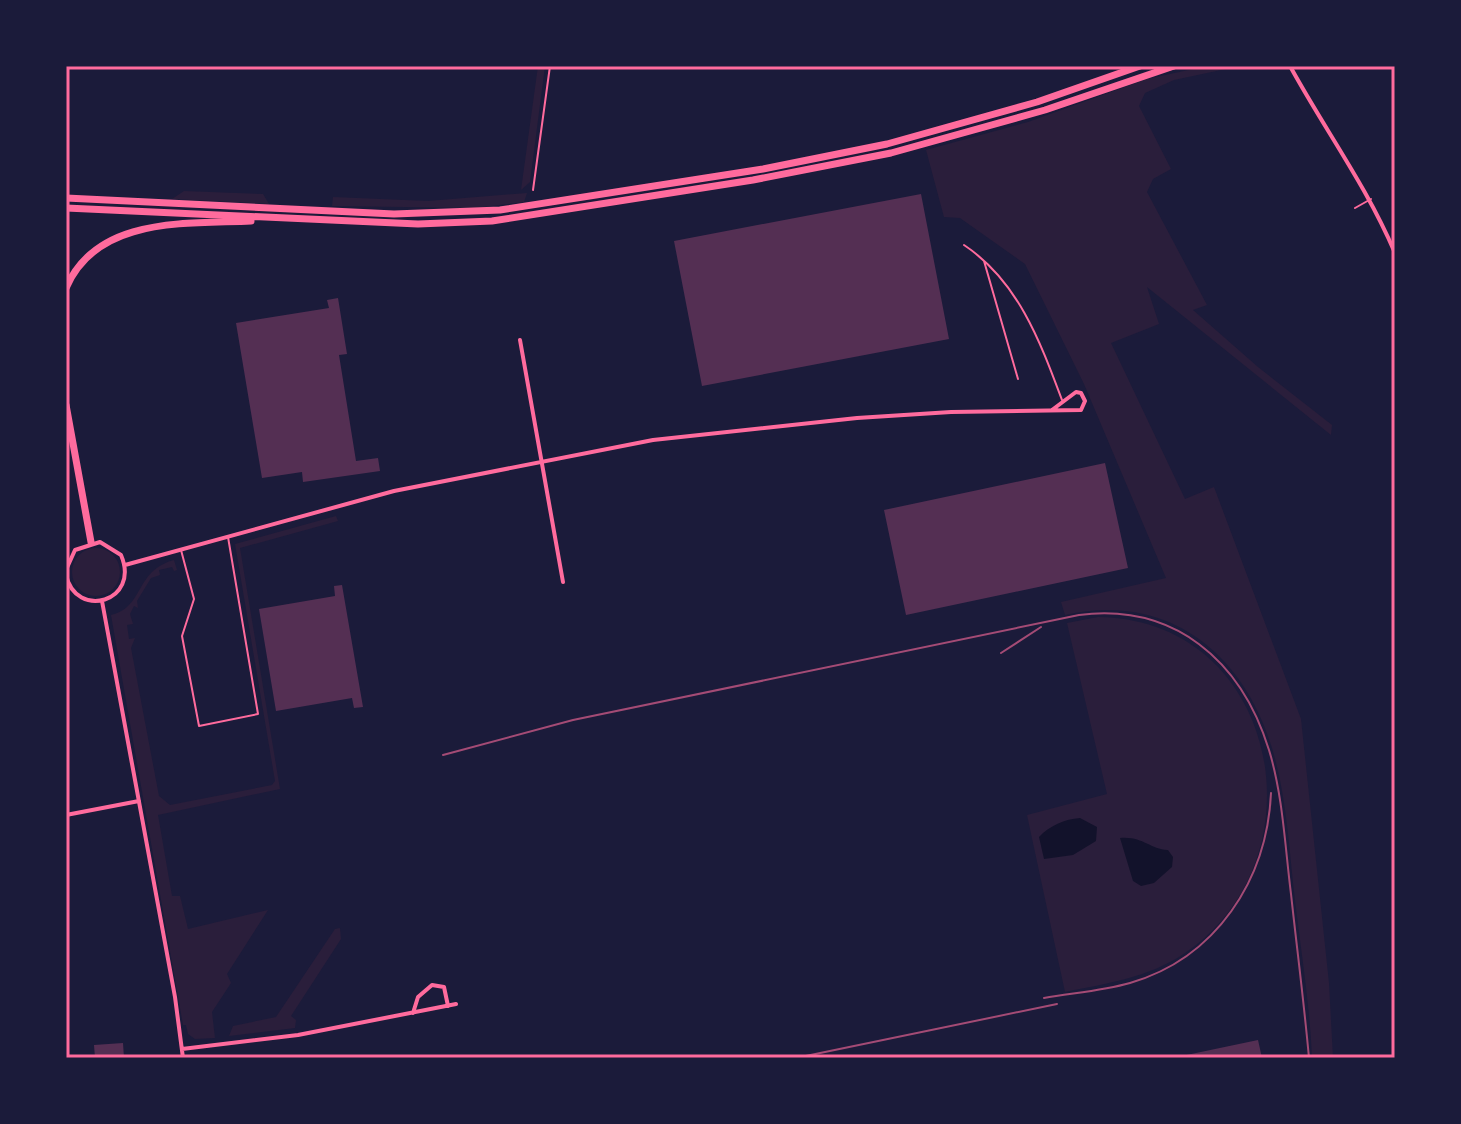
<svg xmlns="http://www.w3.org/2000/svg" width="1461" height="1124" font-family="Rubik,sans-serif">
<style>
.green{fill:#2a1e3b}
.water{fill:#12122b}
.building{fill:#542f53}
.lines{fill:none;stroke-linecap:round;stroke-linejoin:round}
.path{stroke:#ff6b9d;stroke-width:2}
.service{stroke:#ff6b9d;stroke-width:2}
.minor{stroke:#ff6b9d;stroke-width:4}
.trunk{stroke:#ff6b9d;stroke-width:7}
.rail{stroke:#a44b75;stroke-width:2}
.neatline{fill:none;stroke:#ff6b9d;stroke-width:3}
</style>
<rect width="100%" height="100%" fill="#1b1b3a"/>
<path class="green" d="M538,66H545L530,182L521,190Z
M1207,66H1240L1174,80L1145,93L1139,106L1171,169L1153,179L1147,192L1207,305L1193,310L1258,367L1332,425L1331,435L1147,287L1159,324L1111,343L1185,499L1214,487L1301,719L1329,983L1333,1058H1312C1310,1005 1301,952 1295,900C1289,850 1287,797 1272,748C1243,652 1167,592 1065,615L1061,602L1166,578L1084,384L1025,264L960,218L944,217L926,150L1028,122L1147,79Z
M184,191L263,194L269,204L172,199Z
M527,193L524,202L475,208L332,206L333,197L428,201Z
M336,516L338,521L240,548L280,789L158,815L172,896H180L188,929L268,910L227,974L231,983L212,1012L215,1038L195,1039L188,1034L186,1025H183L111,615C145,607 134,571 174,560L177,570L174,571L172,567L159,570L160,575L151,578L137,601L138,608L134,606L130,614L133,624L127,625L129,639L135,638L131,648L159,796L170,805L272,785L275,781L235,544Z
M72 572a24 24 0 1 1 48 0a24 24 0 1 1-48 0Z
M1098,617C1279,619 1325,858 1185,953C1148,978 1108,983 1065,992L1027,815L1107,794L1067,623Z
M340,928L341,939L291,1016L296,1020L295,1028L229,1036L233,1026L276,1017L335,929Z"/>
<path class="water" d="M1080,818L1097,827L1096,841L1073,855L1044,859L1039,837C1049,826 1065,819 1080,818Z
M1120,838C1143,836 1149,849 1168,850L1173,857L1172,867L1154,883L1141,886L1133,881Z"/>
<path class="building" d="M921,194L949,339L702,386L674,241Z
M338,298L347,354L339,355L356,461L378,458L380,471L303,482L302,472L262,478L236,323L329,308L327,300Z
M1105,463L1128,568L906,615L884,510Z
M342,585L363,707L354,708L352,698L276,711L259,609L335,596L334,586Z
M1258,1040L1262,1058H1177V1057Z
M123,1043L124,1058H95L94,1045Z"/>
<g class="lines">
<path class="path" d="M533,190L550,66"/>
<path class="service" d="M1355,208L1371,199
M964,245C1018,281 1040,341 1062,400
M984,261L1018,379
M181,550L194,599L182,636L199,726L258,714L228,537"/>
<path class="minor" d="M1290,66C1325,130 1366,185 1395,253
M1395,276V285
M520,340L563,582
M125,565L394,491L653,440L857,418L951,412L1081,410L1085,401L1081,393L1076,392L1052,410
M66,570L75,550L100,542L121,555C141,602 76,620 66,575
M102,601L175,997L183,1058
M66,815L139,801
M413,1013L418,997L432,985L444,987L448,1006
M182,1049L298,1035L456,1004"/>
<path class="trunk" d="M66,198L394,214L500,210L763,169L887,144L1037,102L1140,66
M66,208L418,224L492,221L753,180L891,153L1045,110L1174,66
M66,288C97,216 186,224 251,221
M66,405L91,542"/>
<path class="rail" d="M1001,653L1041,627
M443,755L573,720L1079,615C1174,603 1241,660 1269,750C1283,796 1285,847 1291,894C1297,949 1304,1003 1309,1058
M1044,998C1072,993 1102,991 1130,983C1216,958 1267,880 1271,793
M796,1058L1057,1004"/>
</g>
<rect width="1461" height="1124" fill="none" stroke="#1b1b3a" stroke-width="136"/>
<rect x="68" y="68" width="1325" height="988" class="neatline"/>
</svg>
